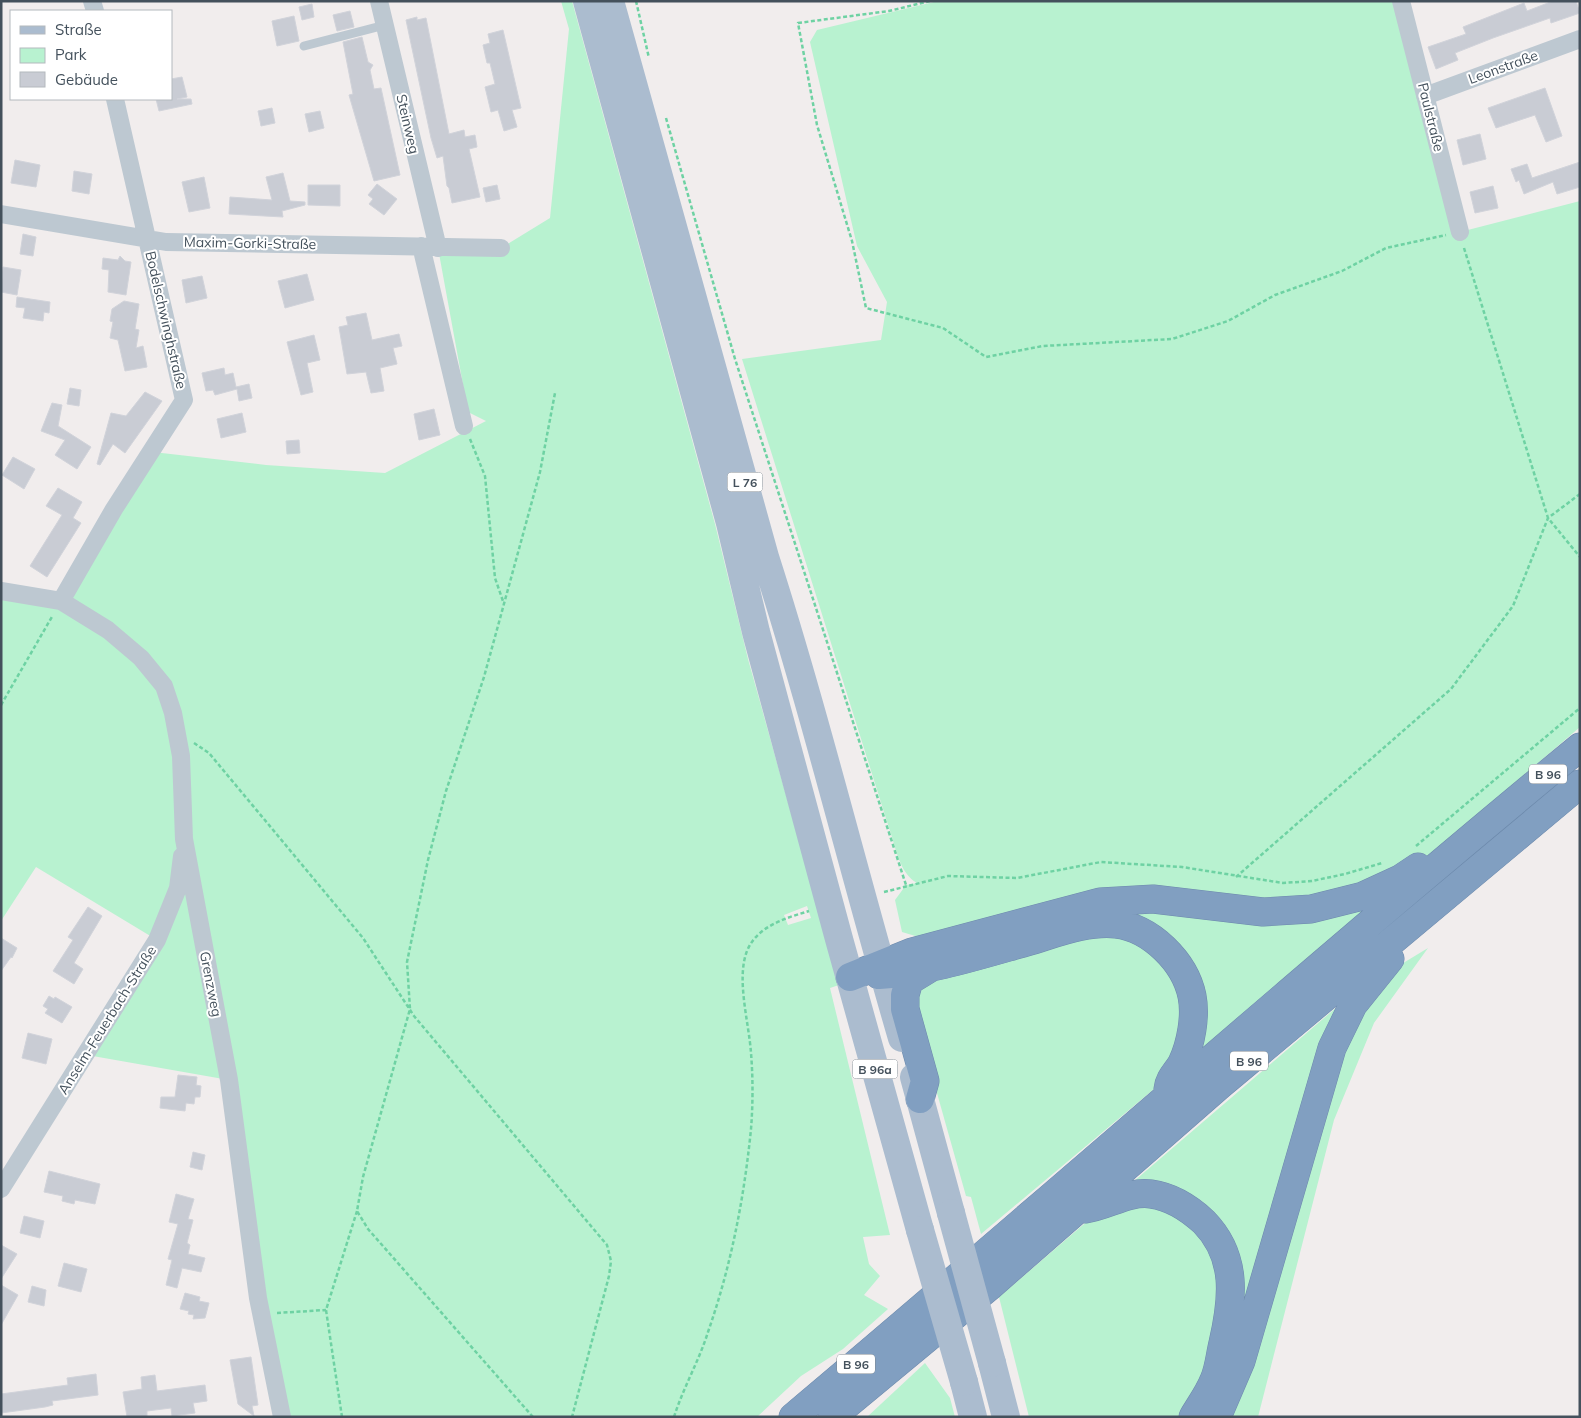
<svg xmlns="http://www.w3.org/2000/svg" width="1581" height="1418" font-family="Mulish,sans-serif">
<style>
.green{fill:#b8f2d0;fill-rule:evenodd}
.building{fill:#c9ccd4;stroke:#d1d3da}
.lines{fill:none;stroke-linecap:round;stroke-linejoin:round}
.highway-casing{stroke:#6d8aac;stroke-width:29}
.path{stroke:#6ed2a3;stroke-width:2.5;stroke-dasharray:4 2.5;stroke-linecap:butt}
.lane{stroke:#bdc8d1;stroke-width:9}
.street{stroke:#bdc8d1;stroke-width:18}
.primary{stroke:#abbccf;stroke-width:28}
.highway{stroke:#819fc1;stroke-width:28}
.primary-bridge{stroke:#abbccf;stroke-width:28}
.labels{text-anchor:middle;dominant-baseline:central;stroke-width:4;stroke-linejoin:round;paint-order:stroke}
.shield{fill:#fff;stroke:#7c858d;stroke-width:1}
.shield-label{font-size:12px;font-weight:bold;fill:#44515c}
.street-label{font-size:14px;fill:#44515c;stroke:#fff}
</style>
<rect width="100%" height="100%" fill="#f1eded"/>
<path class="green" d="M561,1H572L715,524L748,659L839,985L830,988L890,1235L863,1237L869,1264L880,1276L864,1295L888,1309L843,1349L801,1376L757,1417H282L229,1080L87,1055L157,940L36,867L1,921V591L61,600L153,452L266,465L385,473L486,421L468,412L438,248H501L550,218L569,29ZM807,906L811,918L788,925L784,915Z
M938,1H1395L1460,232L1580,201V727L1333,939L981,1234L971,1197L966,1196L913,1008L922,938L902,932L895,900L906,885L917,883C899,873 896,847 889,828L742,359L881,340L887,302L857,246L810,42L817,30Z
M1428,948L1374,1023L1334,1120L1258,1417H1029L999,1297L1352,994Z
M925,1363L950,1398L955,1417H867Z"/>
<path class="building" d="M1553,1H1576L1580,13L1551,23L1550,18L1493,38L1455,53L1458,60L1436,69L1428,47L1466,34L1463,27L1524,3L1527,11Z
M312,4L314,17L302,20L299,7Z
M350,11L354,27L337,31L333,15Z
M294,16L299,41L277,46L272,21Z
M417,17V20L426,18L449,134L464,130L465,137L475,135L477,147L469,149L480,197L452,203L449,188L447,186L443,156L437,158L431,138L406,20Z
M503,30L521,108L512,110L517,127L504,131L498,110L491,112L485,87L495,84L490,63H487L483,45L490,43L488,34Z
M362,37L368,62L373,65L370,70L374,89L381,88L400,175L374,181L349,95L353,94L343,42Z
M182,77L187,97L177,99H191L192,104L159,111L156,99H171V79Z
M1545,88L1562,136L1546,142L1535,115L1496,128L1488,108Z
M272,108L275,123L261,126L258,111Z
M320,111L324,128L309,132L305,114Z
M1480,134L1486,159L1463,165L1457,140Z
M15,160L40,165L36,187L11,183Z
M1580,162V187L1557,194L1553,182L1524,194L1519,180L1516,182L1511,169L1527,164L1532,178Z
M74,171L92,174L89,194L72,191Z
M283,173L290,201L305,202V205L282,211L283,217L229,214L230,197L272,200L266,177Z
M204,177L210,208L189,212L182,182Z
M377,184L397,199L384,215L369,204L373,199L368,195Z
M308,185H340V206L308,205Z
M497,185L500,199L486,202L483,188Z
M1493,186L1498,208L1475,213L1470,192Z
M23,234L36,237L33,256L20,254Z
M120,256L125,261L131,262L126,295L108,292L109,270L102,269L103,258L118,260Z
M3,267L21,270L17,295L1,292Z
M307,274L314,300L285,308L278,281Z
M202,276L207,298L186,303L182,280Z
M17,297L50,302L49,313L44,312L43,321L23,318L25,308L16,307Z
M124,301L139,304L135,329L139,330L136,348L143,346L147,367L125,371L118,340L110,338L113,322L110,321L112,309Z
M366,313L372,340L399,334L402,346L393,348L397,364L380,368L384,391L371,393L366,372L347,374L339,327L348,325L346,317Z
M314,335L320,360L307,363L313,392L301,395L287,342Z
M224,368L225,375L233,373L236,387L249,384L252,398L239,401L237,389L215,395L213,390L206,391L202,373Z
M70,388L81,390L79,406L67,404Z
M145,392L162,401L125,453L113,444L100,465L97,464L111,413L126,416Z
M52,403L62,405L58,426L91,447L77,469L55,455L65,440L41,431Z
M434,409L440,435L419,440L414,414Z
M242,413L246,432L221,438L217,419Z
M299,440L300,453L287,454L286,441Z
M13,457L35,469L24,489L2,475Z
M58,488L82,502L73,518L81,523L47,577L30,566L62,515L46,506Z
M88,907L102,916L74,963L83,969L74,984L53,971L73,940L68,937Z
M1,938L17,948L12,958L11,957L1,971Z
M49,996L54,999L55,997L72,1007L62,1023L45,1013L48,1009L43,1006Z
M28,1033L52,1039L46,1064L22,1058Z
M178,1075L197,1077L196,1085L201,1086L200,1097H195L194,1104L186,1103L185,1111L160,1108L161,1097H175Z
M193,1152L205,1155L202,1170L190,1167Z
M49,1171L100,1184L95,1204L75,1200L74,1204L62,1201L63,1196L44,1192Z
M176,1194L194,1199L188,1219L193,1220L187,1243L190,1245L188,1254L205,1258L201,1272L182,1268L177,1288L166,1285L172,1260L168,1259L178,1224L169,1222Z
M24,1216L44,1221L40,1238L20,1233Z
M1,1245L17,1254L1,1279Z
M64,1263L87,1269L81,1292L58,1286Z
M1,1285L18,1295L1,1325Z
M32,1286L46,1290L44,1306L28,1302Z
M185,1293L200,1297L199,1301L209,1303L205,1318L193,1319L194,1315L188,1314L189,1311L180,1309Z
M251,1357L258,1405L252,1406L254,1416L238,1404L230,1360Z
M96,1374L98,1395L52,1401L53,1405L45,1407L1,1413V1394L68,1385L67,1378Z
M155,1375L157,1391L205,1385L207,1401L193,1403L195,1413L172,1416L171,1408L147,1411V1417H127L123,1392L142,1389L141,1377Z"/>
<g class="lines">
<g class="highway-casing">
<path id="highway" d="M879,975C931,971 980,955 1030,941C1057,933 1087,921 1116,924C1151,928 1185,962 1192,996C1196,1016 1191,1044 1182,1063C1177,1072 1169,1078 1168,1089
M850,977L912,952L1100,902L1153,899L1263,912L1311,909L1363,896L1400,879L1418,867
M920,1099L925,1081L905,1009V995L909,981L927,970
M1085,1209C1108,1206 1127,1191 1151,1194C1172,1197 1189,1208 1204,1222C1238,1257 1233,1299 1223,1343C1220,1355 1219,1369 1214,1380C1209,1393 1200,1405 1193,1417
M793,1417C1057,1195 1314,966 1580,747
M832,1417L990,1286L1220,1085L1580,784
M1217,1417L1241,1361L1332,1048L1353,1005L1390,959"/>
</g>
<path class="path" d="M636,1L649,58
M930,1L889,11L798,23L817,125L852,241L866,308L943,328L986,357L1043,346L1172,339L1228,321L1275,295L1342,271L1386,248L1446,235
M666,118L735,359L906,885
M1464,248L1548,518L1580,557
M470,439L485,476L495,578L504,604
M1,705L53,615
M194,743L209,753L363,938L414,1016L607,1245L611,1261L609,1276L572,1417
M1416,846L1580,708
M1236,877L1451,689L1513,606L1548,518L1580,494
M884,892L948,876L1017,878L1101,862L1182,867L1283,883L1312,881L1345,874L1382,863
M277,1313L326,1310
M342,1417L326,1310L357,1211
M533,1417L368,1229L357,1211L363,1177L410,1009L407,962L428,860L446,791L484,677L540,472L555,393
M674,1417C683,1388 699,1361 708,1332C731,1266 744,1199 751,1129C753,1104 753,1077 751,1053C749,1023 736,979 747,951C757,926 786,918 809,911"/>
<path class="lane" d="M304,46L385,25"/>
<path class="street" d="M92,1L95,11
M379,1L438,248
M1401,1L1460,232
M1425,96L1580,39
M1,214L166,242L501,248
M421,246L464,426
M1,591L61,601L108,630L141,658L164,686L173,713L181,756L184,839L229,1080L258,1298L282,1417
M61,601L114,509L184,400L115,99
M1,1189L157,940L178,888L182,856"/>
<path class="primary" d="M587,1L730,523L756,632L839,939L920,1230
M610,1L765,557C816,716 855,878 902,1038
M914,1077L951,1213
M992,1363L1006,1417
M964,1382L973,1417"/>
<use href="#highway" class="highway"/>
<path class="primary-bridge" d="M951,1213L992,1363
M920,1230L964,1382"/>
</g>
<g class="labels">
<g class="shield">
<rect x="727.5" y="472.5" width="35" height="19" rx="4"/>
<rect x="1529" y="764.5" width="38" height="19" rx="4"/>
<rect x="1230" y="1051.5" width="38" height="19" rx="4"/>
<rect x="852.5" y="1059.5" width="45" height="19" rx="4"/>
<rect x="837" y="1354.5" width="38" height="19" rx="4"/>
</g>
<g class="shield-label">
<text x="745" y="482">L 76</text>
<text x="1548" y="774">B 96</text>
<text x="1249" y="1061">B 96</text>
<text x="875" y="1069">B 96a</text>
<text x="856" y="1364">B 96</text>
</g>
<g class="street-label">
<text transform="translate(1503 67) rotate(-20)">Leonstraße</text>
<text transform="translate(1431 117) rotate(76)">Paulstraße</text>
<text transform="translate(408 124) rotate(77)">Steinweg</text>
<text transform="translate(250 243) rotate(1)">Maxim-Gorki-Straße</text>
<text transform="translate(166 320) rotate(77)">Bodelschwinghstraße</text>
<text transform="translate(211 984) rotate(79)">Grenzweg</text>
<text transform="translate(107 1020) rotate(-58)">Anselm-Feuerbach-Straße</text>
</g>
</g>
<rect width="1581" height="1418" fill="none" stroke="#44515c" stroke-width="5"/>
<rect x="10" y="10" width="162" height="90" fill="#ffffff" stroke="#b4b9be"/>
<rect x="20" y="26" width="25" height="8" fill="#abbccf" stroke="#b4b9be"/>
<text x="55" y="35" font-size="15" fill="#44515c">Straße</text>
<rect x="20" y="48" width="25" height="15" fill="#b8f2d0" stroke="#b4b9be"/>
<text x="55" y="60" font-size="15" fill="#44515c">Park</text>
<rect x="20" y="72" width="25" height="15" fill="#c9ccd4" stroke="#b4b9be"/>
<text x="55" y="85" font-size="15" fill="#44515c">Gebäude</text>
</svg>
